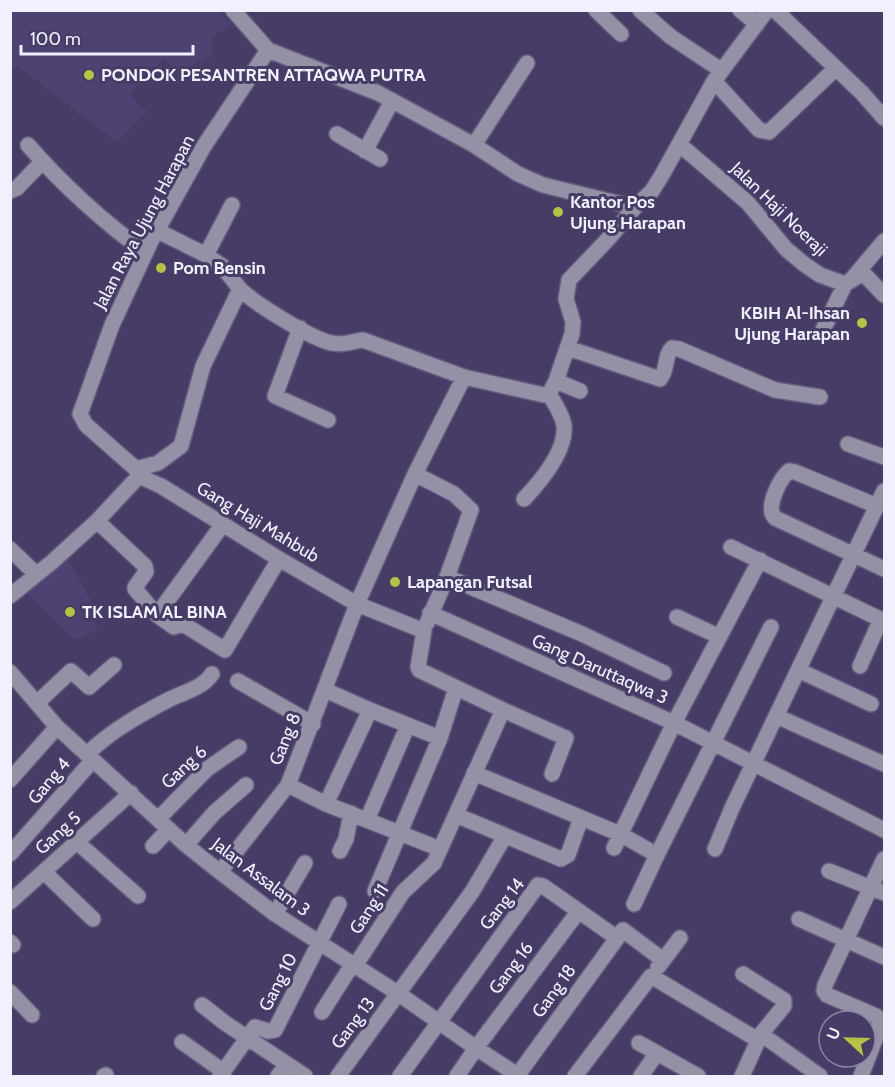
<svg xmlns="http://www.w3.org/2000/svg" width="895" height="1087" font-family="Cabin,sans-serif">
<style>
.built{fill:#4d4272}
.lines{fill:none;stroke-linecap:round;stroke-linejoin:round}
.minor-casing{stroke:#62597d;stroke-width:18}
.minor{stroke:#9490a5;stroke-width:15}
.poi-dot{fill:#b7c148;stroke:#463c65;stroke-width:2}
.labels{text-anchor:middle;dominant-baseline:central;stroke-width:6;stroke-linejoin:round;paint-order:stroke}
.poi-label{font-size:18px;font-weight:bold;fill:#f2effe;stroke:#463c65;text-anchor:start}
.street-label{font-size:18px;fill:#f2effe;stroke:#463c65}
</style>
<rect width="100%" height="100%" fill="#463c65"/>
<path class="built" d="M11,10L220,11L231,25L211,39L214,52L202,63L198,59L182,78L164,58L130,94L146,112L117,142L17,66L11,73Z
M66,557L88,595L98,629L75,640L26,592Z"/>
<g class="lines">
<g class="minor-casing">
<path id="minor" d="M233,10L268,50L378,93L474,145L518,174L543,185L621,204L636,206L652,191L662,175L714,81L767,10
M596,10L621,34
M640,10L671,37L721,70
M740,10L757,24
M775,10L862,93L884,118
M714,81L759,130L769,132L835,69
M337,134L380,159
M679,144L748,203L786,249L804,264L820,275L845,284L858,276L865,275L884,295
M28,145C60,182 106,225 146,252
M474,145L527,63
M365,151L392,101
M10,191L17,188L42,162
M206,255L232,205
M852,279L884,241
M240,289C254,303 313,340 332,343C344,346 352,341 363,340L464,377L544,395L549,394
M300,328L275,396L328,420
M823,330L845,284
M568,348L660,379C668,370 664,356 672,348L679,349L775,390L820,397
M556,381L580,391
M549,394L556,381L572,334L573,322L566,299L569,280L609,238L636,206
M848,444L884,457
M136,469L158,463L181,446L203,366L240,289L222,266L206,255L158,231
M415,474L454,494L471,510L447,577L427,623
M139,476L161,486L279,559L357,604L424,631L418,667L419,670L503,710L434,863L403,892L355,966
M524,499C540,482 567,450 564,425C562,414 555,404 549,394
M877,506L795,472L789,471C779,480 765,508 775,518L884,569
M97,521L145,566L146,572L135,587V589L157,615L174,627L183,624L225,650L279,559
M731,547L884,621
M10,549L36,574
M447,577L582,634L664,673
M10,596L52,562L97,521L139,476L136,469L86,425L80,414L112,325L151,241L204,146L268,50
M430,613L674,723L884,830
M157,615L223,524
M677,617L718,636
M860,666L881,619
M798,670L871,704
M10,672L57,727L186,845L220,872L275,914L399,994L476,1048L519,1076
M238,681L313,724
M325,690L370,710L440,738
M37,703L71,671L89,687L114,665
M503,710L566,738L552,774
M776,716L884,764
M87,754C111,731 139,715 168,700C183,692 202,689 212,674
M474,773L620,834L657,855L771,627
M10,780L57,727
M288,785L326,804L440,849
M326,804L370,710
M456,815L561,859L568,855L581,818
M158,819L207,769L239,747
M367,820L408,725
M78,843L138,896
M186,845L214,813L246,785
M153,846L169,829
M614,848L674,723L760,560
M715,849L732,808L884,491
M340,851L346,839L351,813
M10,854L93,760
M829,871L884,893
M44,872L93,919
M220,872L288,785L357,604L415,474L464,377
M375,891L440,738L456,688
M10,902L131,793
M634,904L657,855
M275,914L305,863
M799,919L884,957
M10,942L13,945
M658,967L680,938
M10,992L32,1015
M202,1005L225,1023L305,1076
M322,1012L352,965
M761,1034L820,1076
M182,1042L224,1072
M639,1043L698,1076
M104,1076L106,1075
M220,1076L255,1027L268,1031L275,1030L339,904
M278,1076L287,1064
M338,1076L472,892L505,836
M400,1076L538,885L543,886L617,938
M457,1076L476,1048L578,912
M517,1076L623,930L663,960
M575,1076L651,976L758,1040
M641,1076L657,1053
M742,1076L761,1034L784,1006V1000L743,974
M861,1076L879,1029V1021L876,1016L827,995L824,991L825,985L884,859"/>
</g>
<use href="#minor" class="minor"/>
</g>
<g class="poi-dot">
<circle cx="89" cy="75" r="6"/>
<circle cx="558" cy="212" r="6"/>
<circle cx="161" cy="268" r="6"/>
<circle cx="862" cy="323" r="6"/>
<circle cx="395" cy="582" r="6"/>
<circle cx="70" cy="612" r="6"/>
</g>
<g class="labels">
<g class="poi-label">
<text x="101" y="75">PONDOK PESANTREN ATTAQWA PUTRA</text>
<text x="570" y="202">Kantor Pos<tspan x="570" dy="21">Ujung Harapan</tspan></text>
<text x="173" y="268">Pom Bensin</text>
<text x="850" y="313" text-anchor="end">KBIH Al-Ihsan<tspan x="850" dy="21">Ujung Harapan</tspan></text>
<text x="407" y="582">Lapangan Futsal</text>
<text x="82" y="612">TK ISLAM AL BINA</text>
</g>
<g class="street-label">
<text transform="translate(779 209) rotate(44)">Jalan Haji Noeraji</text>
<text transform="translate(144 222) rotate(-62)">Jalan Raya Ujung Harapan</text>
<text transform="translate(258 522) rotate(31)">Gang Haji Mahbub</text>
<text transform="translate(600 669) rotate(24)">Gang Daruttaqwa 3</text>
<text transform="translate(285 739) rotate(-68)">Gang 8</text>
<text transform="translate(184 767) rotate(-43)">Gang 6</text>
<text transform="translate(49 781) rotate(-50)">Gang 4</text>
<text transform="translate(58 833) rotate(-42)">Gang 5</text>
<text transform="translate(261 877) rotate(37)">Jalan Assalam 3</text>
<text transform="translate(502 904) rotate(-52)">Gang 14</text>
<text transform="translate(369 909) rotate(-57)">Gang 11</text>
<text transform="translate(511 968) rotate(-53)">Gang 16</text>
<text transform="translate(278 982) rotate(-63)">Gang 10</text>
<text transform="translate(554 991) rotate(-54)">Gang 18</text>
<text transform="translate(353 1023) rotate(-53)">Gang 13</text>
</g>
</g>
<rect width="895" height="1087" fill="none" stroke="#f2effe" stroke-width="24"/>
<g transform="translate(847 1039) rotate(292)"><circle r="28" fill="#463c65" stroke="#8b84a2" stroke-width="1.5"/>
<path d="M0-4.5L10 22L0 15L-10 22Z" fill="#b7c148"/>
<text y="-9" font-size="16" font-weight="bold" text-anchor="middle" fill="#f2effe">U</text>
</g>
<path d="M21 45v9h172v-9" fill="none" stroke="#f2effe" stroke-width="3"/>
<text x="30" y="45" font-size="18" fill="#f2effe" stroke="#463c65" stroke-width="4.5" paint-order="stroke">100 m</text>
</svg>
